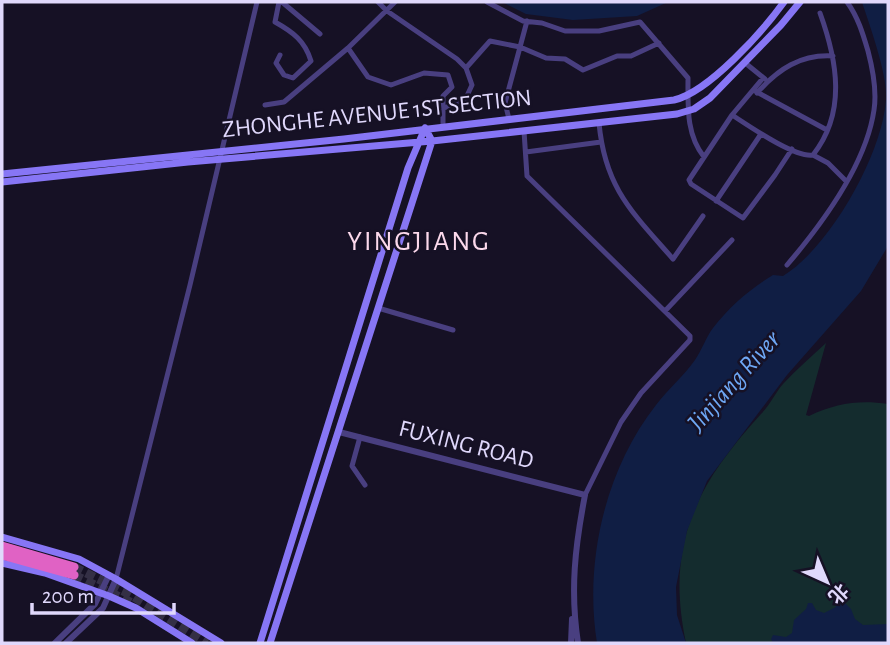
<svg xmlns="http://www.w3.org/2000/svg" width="890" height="645" font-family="'Alegreya Sans','Noto Sans SC',sans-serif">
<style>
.green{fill:#142c2e}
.water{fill:#101e44}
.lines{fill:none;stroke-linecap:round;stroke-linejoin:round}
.trunk-tunnel{stroke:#342f45;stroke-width:9;stroke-dasharray:9 4.5;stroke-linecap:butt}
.minor{stroke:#493f80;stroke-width:5}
.tertiary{stroke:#493f80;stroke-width:6}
.secondary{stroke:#8776f5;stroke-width:7}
.trunk{stroke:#e062c4;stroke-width:9}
.labels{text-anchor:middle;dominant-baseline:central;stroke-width:5;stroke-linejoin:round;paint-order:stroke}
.street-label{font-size:24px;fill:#e0d8fc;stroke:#161125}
.water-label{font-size:26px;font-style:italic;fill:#6ea7f4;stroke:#161125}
.quarter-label{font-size:28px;letter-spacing:2px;fill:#fcd9ec;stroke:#161125}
</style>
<rect width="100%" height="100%" fill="#161125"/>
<path class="green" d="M826,343L806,415L809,416C837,403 859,400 888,404V643H686C665,544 696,485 761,414C770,405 775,393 783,384C797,369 812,356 826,343Z"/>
<path class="water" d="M502,2H668L637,16L573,20L526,14Z
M862,2H888V246L861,291L787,375L707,481L687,531L676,587L677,615L686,643H597C584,562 605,470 656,405C668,389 684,376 695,360C702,350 706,337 713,328C730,306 750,289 773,275L783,276C830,247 882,155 886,100C888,75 870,27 862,2Z
M838,596L851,609L855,619L863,625L888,624V643H773L771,639L773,635L786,637L792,633L794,620L806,609L808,603H812L816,610L824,613L836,607Z"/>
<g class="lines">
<path class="trunk-tunnel" d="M74,567L131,595L207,643
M74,575L132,603"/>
<path class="minor" d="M279,2L275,22C293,32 305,41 311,61L293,78L284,75L276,63L280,55
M282,2L320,34
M378,2L387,11L457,59L466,68
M487,2L523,21L542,23L565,31H599L640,22L688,78C688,107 686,134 704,157
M348,48L368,77L391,85L424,73L448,75L452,87L443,96V126
M744,62L765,79
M763,78L732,115L689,180L691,184L743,218L775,175L792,149
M755,91L827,130
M757,93C778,69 801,54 833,56
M265,105L284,102L348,48L395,2
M444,108L465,100L472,85L466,68L490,41L520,47L546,58L565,59L583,70L617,56H631L659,43
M732,115C749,126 795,158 813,155L828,163L846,181
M509,119L505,103L527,21
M599,123C605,188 632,212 673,259L703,216
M524,131L527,176L690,336V340L641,393L621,422L585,495
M526,152L601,142
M813,155C847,112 837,60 820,13
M716,201L761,134
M787,265C822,224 866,165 874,110C877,91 873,70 868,51C863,34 858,17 847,2
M378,308L453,330
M665,311L732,240
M360,437L352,466L365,485
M116,579L190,285L257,2"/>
<path class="tertiary" d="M339,432L585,495C575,547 570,590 578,643
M55,643L95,604L109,575
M66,643L103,608L116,579
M571,643L572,619"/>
<path class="secondary" d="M2,174L344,139L674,100C709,92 763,31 784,2
M2,182L188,162L432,141L677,114L694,109L710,98L781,25L800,2
M2,537L79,559L116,579L221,643
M2,563L45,573L109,596L136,608L192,643
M260,643L408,168L425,128
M270,643L432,141L425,128"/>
<path class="trunk" d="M2,546L74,567
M2,555L74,575"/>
</g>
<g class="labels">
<g class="street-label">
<text transform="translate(377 114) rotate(-6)">ZHONGHE AVENUE 1ST SECTION</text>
<text transform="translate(466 445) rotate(14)">FUXING ROAD</text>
</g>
<g class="water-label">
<text transform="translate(734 381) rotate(-48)">Jinjiang River</text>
</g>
<g class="quarter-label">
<text x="419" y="242">YINGJIANG</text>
</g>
</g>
<rect width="890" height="645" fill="none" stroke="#e0d8fc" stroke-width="7"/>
<g transform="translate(827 582) rotate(136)" stroke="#161125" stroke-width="5" paint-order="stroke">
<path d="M0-5L12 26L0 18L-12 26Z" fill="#e0d8fc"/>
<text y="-10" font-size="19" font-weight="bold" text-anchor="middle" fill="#e0d8fc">北</text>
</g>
<path d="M32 603v10h142v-10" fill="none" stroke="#e0d8fc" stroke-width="3.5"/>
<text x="42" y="603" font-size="21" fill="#e0d8fc" stroke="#161125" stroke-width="5" paint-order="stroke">200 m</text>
</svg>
